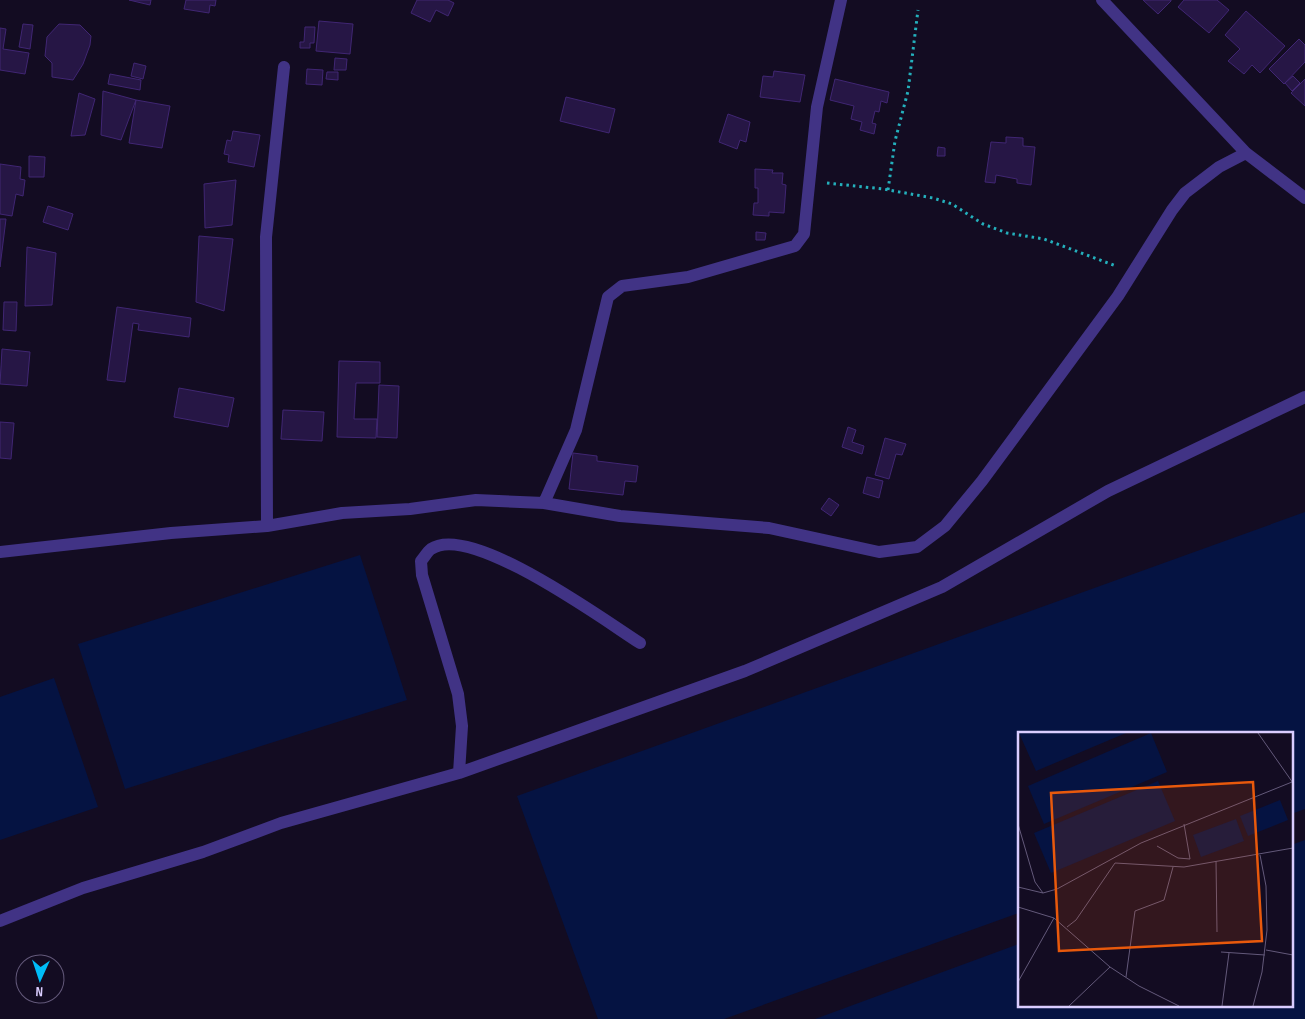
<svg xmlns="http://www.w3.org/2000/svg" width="1305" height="1019" font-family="'Sofia Sans Condensed',sans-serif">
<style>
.water{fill:#051342}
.building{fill:#261645;stroke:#402673}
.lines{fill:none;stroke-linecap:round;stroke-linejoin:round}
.path{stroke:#24b0bc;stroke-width:3;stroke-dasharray:2.5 4;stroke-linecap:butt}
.service{stroke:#413385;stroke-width:12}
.minor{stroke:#413385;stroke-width:12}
.inset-road{fill:none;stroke:#63597a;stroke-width:1}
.view{fill:#e8590c;fill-opacity:0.15;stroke:#e8590c;stroke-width:2.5}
.inset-edge{fill:none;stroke:#dacdff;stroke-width:2.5}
</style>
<rect width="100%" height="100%" fill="#130c22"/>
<path class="water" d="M1305,512V809L1291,814V733H1019V913L724,1019H598L517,796Z
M360,555L407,700L125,789L78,644Z
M54,678L98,807L0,840V697Z
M1305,840V1019H815L1019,944V1005H1291V845Z"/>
<path class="building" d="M129,0H151L150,5Z
M186,0H216L215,6L210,5L209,13L184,9Z
M417,0H448L454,3L448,16L436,10L430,22L411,13Z
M1143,0H1171V1L1158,14Z
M1184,0H1217L1229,10L1209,33L1178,7Z
M1246,11L1285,46L1260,73L1252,65L1244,74L1228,61L1240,49L1225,35Z
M319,21L353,24L350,54L316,51Z
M23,24L33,25L30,49L19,47Z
M59,24L80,25L91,36L90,45L83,64L73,80L52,77V63L45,56L47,37Z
M305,27H315L314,43H310V48H300V42H304Z
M0,28L6,29L3,49L29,53L25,74L0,70Z
M1299,39L1305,45V62L1284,84L1269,69Z
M335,58L347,59L346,70H334Z
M134,63L146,66L143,79L131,76Z
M307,69L323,70L322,85L306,84Z
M774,71L805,75L800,102L760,97L763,76L773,77Z
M327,72H338V80L326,79Z
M110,74L141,80L140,90L108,84Z
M1293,76L1300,83L1292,91L1285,83Z
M835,79L889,92L887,103L881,101L879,112L875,111L872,123L876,124L874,134L860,130L862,122L851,119L854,106L830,100Z
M1305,79V106L1291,93Z
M103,91L136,100L121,140L101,135Z
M79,93L95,99L85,135L71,136Z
M566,97L615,109L609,133L560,121Z
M136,100L170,106L162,148L129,143Z
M728,114L750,122L746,142L740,140L737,149L719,142Z
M233,131L260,135L254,167L228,162L229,155L224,154L227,140L231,141Z
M1006,137L1023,138V146L1035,147L1031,185L1017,183V179L996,175L995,183L985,182L991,142L1006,143Z
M938,147L945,148V156H937Z
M29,156L45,157L44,177H29Z
M0,164L21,167L20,179L25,180L23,196L16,194L12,216L0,214Z
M755,169L773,170L772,173H783L782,184L786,185L784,213L769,212V216L753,215L754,203H758V188H755Z
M236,180L232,225L205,228L204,184Z
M48,206L73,214L68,230L43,222Z
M0,219H6L0,267Z
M756,232L766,233L765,240H756Z
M199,236L233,239L224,311L196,302Z
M27,247L56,253L52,305L25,306Z
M4,302H17L16,331L3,330Z
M117,307L191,318L189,337L138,330L139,324L133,323L125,382L107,380Z
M2,349L30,352L27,386L0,384Z
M339,361L380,362V383H356L354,419H377L376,438L337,437Z
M379,385L399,386L397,438L377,437Z
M179,388L234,398L228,427L174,417Z
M283,410L324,412L322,441L281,439Z
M0,422L14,423L11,459L0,458Z
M848,427L856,430L852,442L864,446L862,454L842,447Z
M885,438L906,444L902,455L896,454L889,479L875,475Z
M573,453L597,456V461L638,466L636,482L625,481L623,495L569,489Z
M867,477L883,481L879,498L863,493Z
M829,498L839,505L831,516L821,509Z"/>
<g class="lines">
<path class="path" d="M827,183L883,189L933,198L952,204L983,224L1007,233L1044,239L1116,266
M888,190L895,141L908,91L918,10"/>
<path class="service" d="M459,773L462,726L458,694L422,575L421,561C424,558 427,552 431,549C470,522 604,620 640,643
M0,921L83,888L203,852L281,823L459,773L745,671L942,587L1108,491L1305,397"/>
<path class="minor" d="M1102,0L1246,153L1305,198
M544,503L576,430L608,297L622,286L688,277L795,246L804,234L817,107L841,0
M267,526L266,237L284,67
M0,552L171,533L267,526L342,513L410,509L476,500L544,503L620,516L769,528L879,552L917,547L945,526L982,481L1118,296L1172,210L1185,193L1219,167L1246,153"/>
</g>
<g transform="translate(1018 732)">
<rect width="275" height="275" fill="#130c22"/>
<path d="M1,1H108L18,39ZM133,1L149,40L26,92L10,54ZM140,49L157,89L33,141L16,101ZM262,68L270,88L230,104L222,84ZM218,87L226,109L183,125L175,103Z" fill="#051342"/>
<path class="inset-road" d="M240,1L275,51M0,92L17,150L25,161L39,157L123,111L274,50M139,114L160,126L172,127L166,92M198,129L199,200M0,155L25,161M0,175L36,186L92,235L121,254L161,274M49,195L58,188L97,131L166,135L275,116M248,218L275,223M203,220L247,223M108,245L117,179L146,168L155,135M0,250L36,186M51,274L92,235M204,274L211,221M235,274L244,240L249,198L248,154L242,123"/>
<path class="view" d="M235,50L244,209L41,219L33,61Z"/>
<rect width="275" height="275" class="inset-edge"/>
</g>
<g transform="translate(40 979) rotate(183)"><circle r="24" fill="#130c22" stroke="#63597a"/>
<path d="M0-4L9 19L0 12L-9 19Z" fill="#00bdf8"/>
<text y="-8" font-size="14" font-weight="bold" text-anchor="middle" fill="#dacdff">N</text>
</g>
</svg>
